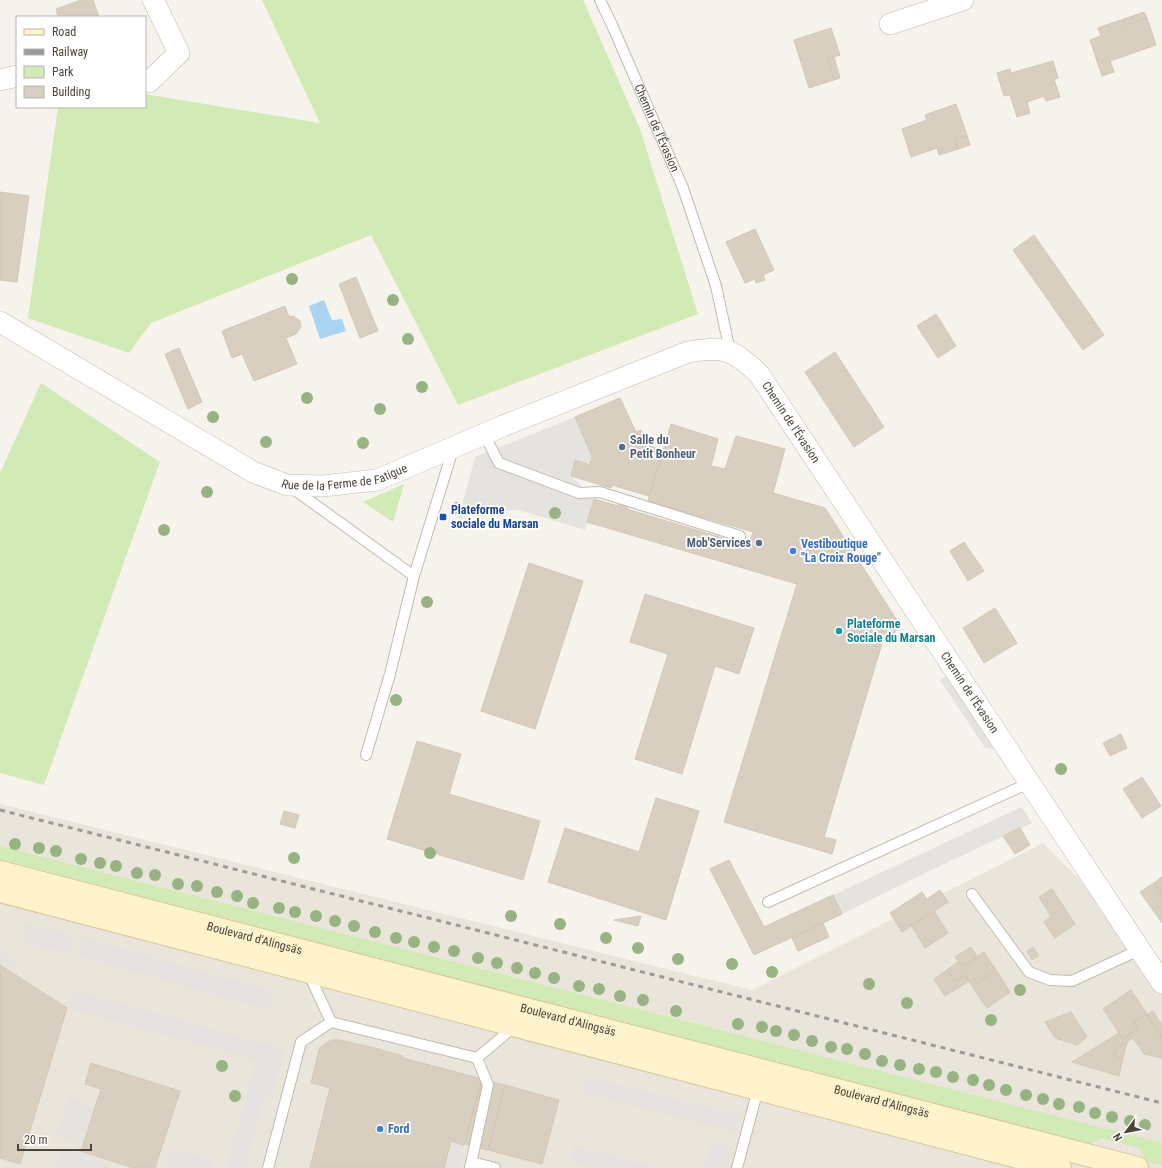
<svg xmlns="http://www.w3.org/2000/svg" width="1162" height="1168" font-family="'Roboto Condensed',sans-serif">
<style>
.residential{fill:#eae5da}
.green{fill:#d2eab5}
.parking{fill:#e5e3e0}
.water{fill:#a9d4f2}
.building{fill:#d8cfc1;stroke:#d3c7b4}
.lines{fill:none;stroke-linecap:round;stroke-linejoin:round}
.service-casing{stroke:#c2bbae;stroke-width:12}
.minor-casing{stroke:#c2bbae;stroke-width:22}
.secondary-casing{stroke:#d6c79b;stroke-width:24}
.service{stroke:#fff;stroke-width:10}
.minor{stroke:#fff;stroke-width:21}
.secondary{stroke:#fff3cd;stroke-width:22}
.rail{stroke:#9a9a9a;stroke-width:3;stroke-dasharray:5 5;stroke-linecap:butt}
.tree{fill:#97b381}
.service-dot{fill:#5c6f8a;stroke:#fff;stroke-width:1.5}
.transit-dot{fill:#1a4fb4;stroke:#fff;stroke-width:1.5}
.shop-dot{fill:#3f7fe0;stroke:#fff;stroke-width:1.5}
.culture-dot{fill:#0f9aa8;stroke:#fff;stroke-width:1.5}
.labels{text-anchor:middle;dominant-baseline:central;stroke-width:3.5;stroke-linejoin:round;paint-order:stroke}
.street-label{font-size:12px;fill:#4b4439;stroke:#fff}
.service-label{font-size:12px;font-weight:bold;fill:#4e5e75;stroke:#fff;text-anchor:start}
.transit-label{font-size:12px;font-weight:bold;fill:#164399;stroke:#fff;text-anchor:start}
.shop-label{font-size:12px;font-weight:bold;fill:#366cbe;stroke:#fff;text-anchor:start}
.culture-label{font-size:12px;font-weight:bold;fill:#0d838f;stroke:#fff;text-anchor:start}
</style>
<rect width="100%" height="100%" fill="#f6f3ec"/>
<path class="residential" d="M0,804L752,990L1043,843L1162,962V1168H0Z"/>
<path class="green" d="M262,0H479V1L482,0H583L640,129L698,314L458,405L371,235L151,323L129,353L28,318L58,107H145V94L320,123Z
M41,383L160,462L44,785L0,773V473Z
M404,484L393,522L363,502Z
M0,846L1162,1143V1165L1145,1161L1140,1148L1101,1138L1091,1144L367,957L0,860Z"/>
<path class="parking" d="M575,417L592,456L590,464L575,460L571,476L594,499L585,530L519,510L471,511L458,520L475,457Z
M947,676L994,749L985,748L940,680Z
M1022,807L1032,823L950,861L842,914L833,895Z
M26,923L74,936L70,954L22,942Z
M83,938L275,992L270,1010L78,956Z
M0,951L17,961L12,969L0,961Z
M72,990L285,1050L272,1098L265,1097L245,1168H226L256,1060L67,1008Z
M587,1077L740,1116L736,1132L583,1093Z
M69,1096L96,1108L82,1151L114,1168H56L61,1150L75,1152L76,1147L73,1142L56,1136Z
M451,1141L465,1145L460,1168H444Z
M711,1141L733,1146L727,1168H713L705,1165Z
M573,1146L657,1168H593L569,1162Z
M171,1149L214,1162L213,1168H167Z"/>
<path class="water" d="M324,300L332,320L342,319L346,331L320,339L309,306Z"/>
<path class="building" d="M81,0H93L99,17H58L56,9Z
M1144,12L1147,18L1126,25L1124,19Z
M1147,18L1156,45L1110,61L1114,72L1102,76L1090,40L1101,36L1098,28L1124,19L1126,25Z
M831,28L840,55L828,59L834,80L809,88L794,40Z
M834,57L840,78L834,80L828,59Z
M1053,61L1058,78L1054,79L1060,97L1046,101L1044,96L1027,102L1030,113L1017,117L1010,95L1004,96L997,73L1010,69L1011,73Z
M956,104L967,135L955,139L958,149L939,155L937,148L911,157L902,129L927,120L925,115Z
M967,135L970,145L958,149L955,139Z
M0,192L29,196L17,282L0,280Z
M755,229L774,270L763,275L765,280L756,283L755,279L745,283L726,242Z
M1034,235L1104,335L1083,350L1013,250Z
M356,277L378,331L360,338L339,284Z
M285,306L289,317L293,316L300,321L301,327L296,334L286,338L297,364L254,381L242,354L232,358L222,331Z
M936,314L956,346L938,358L917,326Z
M179,348L202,402L188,409L165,354Z
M835,352L884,427L854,447L805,372Z
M620,398L636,432L641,430L648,446L663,449L649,496L612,485L611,488L571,476L575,460L590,465L592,456L575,417Z
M671,424L718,439L711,466L725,469L736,436L785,449L773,493L825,508L898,622L892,643L883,640L824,837L836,840L832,854L724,822L797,584L587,522L594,499L618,506L619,501L628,504L627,509L749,546L753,532L648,501Z
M964,542L984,571L968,581L950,551Z
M529,563L583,581L535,729L481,711Z
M645,594L754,628L739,674L715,666L682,774L635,759L668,654L630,642Z
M995,608L1017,643L984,663L963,628Z
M1121,734L1127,748L1110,756L1103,743Z
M417,741L461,754L449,794L540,821L523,880L387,839Z
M1142,777L1161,806L1142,818L1123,789Z
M656,798L699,811L666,920L548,882L565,828L639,852Z
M284,811L299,815L295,828L280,824Z
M1020,828L1030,845L1015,854L1003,836Z
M729,860L764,927L833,895L842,914L754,955L710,869Z
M1162,877V894L1154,883Z
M1154,883L1162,894V923L1140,892Z
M1052,889L1075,924L1055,938L1044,922L1051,916L1039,897Z
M940,890L948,902L902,932L890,913L922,892L927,899Z
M934,911L948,933L925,948L911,925Z
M641,916L638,926L614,920Z
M823,923L829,937L798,951L792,938Z
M971,947L978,957L962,967L955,957Z
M1033,947L1039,956L1032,960L1027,951Z
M984,952L996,970L972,986L965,975L955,981L947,970L958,962L962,967Z
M0,965L67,1008L20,1164L0,1158Z
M947,970L955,981L965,975L969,981L945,996L934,979Z
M996,970L1010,992L987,1008L972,986Z
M1131,990L1147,1014L1134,1022L1138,1028L1123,1039L1103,1009Z
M1153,1011L1162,1025V1037L1147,1015Z
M1071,1012L1087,1037L1077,1045L1055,1038L1045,1022Z
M1147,1014L1162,1037V1058L1144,1054L1133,1038L1117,1048L1113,1055L1123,1058L1119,1076L1072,1062L1119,1033L1123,1039L1138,1028L1134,1022Z
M331,1040H340L375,1048L403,1056V1058L482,1079L464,1145L451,1141L444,1168H310L330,1088L311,1083L319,1050L322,1046Z
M1127,1042L1123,1058L1113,1055L1117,1048Z
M91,1063L180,1091L155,1168H133L81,1151L101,1089L85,1084Z
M482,1079L505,1085L488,1150L465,1144Z
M505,1085L559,1100L542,1164L488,1150Z"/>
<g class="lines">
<g class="service-casing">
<g id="service">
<path id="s1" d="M600,0L612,25L683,188L716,286L730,351"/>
<path d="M484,434L499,463L579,493L600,492L740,536"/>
<path d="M292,488L414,576"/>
<path d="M366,755L390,674L414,576L453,449"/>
<path d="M972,894L1029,972L1050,980L1072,981L1139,950"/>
<path d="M768,902L1029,783"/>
<path d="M308,972L331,1022L477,1058L515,1026"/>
<path d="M472,1162L495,1168"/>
<path d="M268,1168L301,1042L331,1022"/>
<path d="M470,1168L488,1085L477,1058"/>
<path d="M737,1168L758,1089"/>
</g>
</g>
<g class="minor-casing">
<g id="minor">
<path d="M890,24L963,0"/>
<path d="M0,80L17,76"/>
<path d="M145,82H149L179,53L153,0"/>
<path id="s2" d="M0,322L253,472L287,485L323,486L377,480L503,426L688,352C723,346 733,349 759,374L1162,983"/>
</g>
</g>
<g class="secondary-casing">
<g id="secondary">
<path id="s3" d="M0,872L1137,1168"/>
<path d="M0,891L1060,1168"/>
</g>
</g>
<use href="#service" class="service"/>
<use href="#minor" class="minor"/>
<use href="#secondary" class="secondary"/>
<path class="rail" d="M0,810L1162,1103"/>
</g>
<g class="tree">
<circle cx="292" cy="279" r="6"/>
<circle cx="393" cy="300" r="6"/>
<circle cx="408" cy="339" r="6"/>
<circle cx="422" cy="387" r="6"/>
<circle cx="307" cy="398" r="6"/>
<circle cx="380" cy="409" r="6"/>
<circle cx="213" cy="417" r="6"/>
<circle cx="266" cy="442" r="6"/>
<circle cx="363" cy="443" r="6"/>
<circle cx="207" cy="492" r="6"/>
<circle cx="457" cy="508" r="6"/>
<circle cx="555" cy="513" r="6"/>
<circle cx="164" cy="530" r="6"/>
<circle cx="427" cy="602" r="6"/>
<circle cx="396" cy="700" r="6"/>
<circle cx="1061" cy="769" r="6"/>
<circle cx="15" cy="844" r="6"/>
<circle cx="39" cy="848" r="6"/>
<circle cx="56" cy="851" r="6"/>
<circle cx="430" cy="853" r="6"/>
<circle cx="294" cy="858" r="6"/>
<circle cx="81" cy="859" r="6"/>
<circle cx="100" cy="863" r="6"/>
<circle cx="116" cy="866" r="6"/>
<circle cx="137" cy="873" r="6"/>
<circle cx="155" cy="875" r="6"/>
<circle cx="178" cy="884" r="6"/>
<circle cx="197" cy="886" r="6"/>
<circle cx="217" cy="892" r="6"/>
<circle cx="237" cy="896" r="6"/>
<circle cx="253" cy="903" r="6"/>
<circle cx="279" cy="908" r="6"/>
<circle cx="295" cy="912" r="6"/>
<circle cx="316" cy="916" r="6"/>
<circle cx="511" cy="916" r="6"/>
<circle cx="335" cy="921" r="6"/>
<circle cx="560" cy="924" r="6"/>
<circle cx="354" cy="926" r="6"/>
<circle cx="375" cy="932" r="6"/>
<circle cx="396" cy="938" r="6"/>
<circle cx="606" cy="938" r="6"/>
<circle cx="414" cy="942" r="6"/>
<circle cx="434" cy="947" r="6"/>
<circle cx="638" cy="948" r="6"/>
<circle cx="454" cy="951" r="6"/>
<circle cx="478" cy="958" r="6"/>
<circle cx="678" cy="959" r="6"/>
<circle cx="497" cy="963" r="6"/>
<circle cx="732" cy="964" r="6"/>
<circle cx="517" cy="968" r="6"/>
<circle cx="772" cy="972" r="6"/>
<circle cx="535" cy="973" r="6"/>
<circle cx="554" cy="978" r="6"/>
<circle cx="869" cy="984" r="6"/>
<circle cx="579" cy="986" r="6"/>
<circle cx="599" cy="989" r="6"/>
<circle cx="1020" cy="990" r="6"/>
<circle cx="620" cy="996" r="6"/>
<circle cx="643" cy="1000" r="6"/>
<circle cx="907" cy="1003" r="6"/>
<circle cx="676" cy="1011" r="6"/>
<circle cx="991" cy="1020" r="6"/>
<circle cx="738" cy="1024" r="6"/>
<circle cx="762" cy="1027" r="6"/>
<circle cx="776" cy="1031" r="6"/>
<circle cx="794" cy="1035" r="6"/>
<circle cx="812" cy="1041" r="6"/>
<circle cx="831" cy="1047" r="6"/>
<circle cx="847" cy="1049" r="6"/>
<circle cx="865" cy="1054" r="6"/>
<circle cx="882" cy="1061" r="6"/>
<circle cx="900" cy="1065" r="6"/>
<circle cx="222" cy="1066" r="6"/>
<circle cx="919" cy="1069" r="6"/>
<circle cx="936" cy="1072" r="6"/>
<circle cx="953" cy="1077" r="6"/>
<circle cx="973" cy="1080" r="6"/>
<circle cx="989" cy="1085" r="6"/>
<circle cx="1006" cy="1090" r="6"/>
<circle cx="1026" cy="1095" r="6"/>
<circle cx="235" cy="1096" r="6"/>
<circle cx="1043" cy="1099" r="6"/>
<circle cx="1059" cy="1104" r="6"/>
<circle cx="1079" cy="1107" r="6"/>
<circle cx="1095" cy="1113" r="6"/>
<circle cx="1112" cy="1117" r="6"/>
<circle cx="1130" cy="1121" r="6"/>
<circle cx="1145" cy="1125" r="6"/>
</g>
<g class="service-dot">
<circle cx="622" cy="447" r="4"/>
<circle cx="759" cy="543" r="4"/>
</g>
<rect class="transit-dot" x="439" y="513" width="8" height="8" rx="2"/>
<g class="shop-dot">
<circle cx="793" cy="551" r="4"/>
<circle cx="380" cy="1129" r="4"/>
</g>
<circle class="culture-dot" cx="839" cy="631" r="4"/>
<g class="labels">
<g class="street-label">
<text stroke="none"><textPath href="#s1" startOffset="140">Chemin de l'Évasion</textPath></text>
<text stroke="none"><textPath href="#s2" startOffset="894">Chemin de l'Évasion</textPath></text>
<text stroke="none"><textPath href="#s2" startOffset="389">Rue de la Ferme de Fatigue</textPath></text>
<text stroke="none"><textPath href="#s2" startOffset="1218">Chemin de l'Évasion</textPath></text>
<text stroke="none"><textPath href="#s3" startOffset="263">Boulevard d'Alingsäs</textPath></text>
<text stroke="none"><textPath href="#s3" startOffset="587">Boulevard d'Alingsäs</textPath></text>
<text stroke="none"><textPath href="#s3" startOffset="911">Boulevard d'Alingsäs</textPath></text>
</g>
<g class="service-label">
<text x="630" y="440">Salle du<tspan x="630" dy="14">Petit Bonheur</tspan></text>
<text x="751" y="543" text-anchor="end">Mob'Services</text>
</g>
<g class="transit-label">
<text x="451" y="510">Plateforme<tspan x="451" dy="14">sociale du Marsan</tspan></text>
</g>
<g class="shop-label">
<text x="801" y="544">Vestiboutique<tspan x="801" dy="14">"La Croix Rouge"</tspan></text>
<text x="388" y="1129">Ford</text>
</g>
<g class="culture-label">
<text x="847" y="624">Plateforme<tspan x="847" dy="14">Sociale du Marsan</tspan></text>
</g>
</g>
<rect x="16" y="16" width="130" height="92" fill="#ffffff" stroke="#b7b4b0"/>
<rect x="24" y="29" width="20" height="6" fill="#fff3cd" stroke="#b7b4b0"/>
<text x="52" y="36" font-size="12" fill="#4b4439">Road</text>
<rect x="24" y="49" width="20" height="6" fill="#9a9a9a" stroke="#b7b4b0"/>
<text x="52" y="56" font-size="12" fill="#4b4439">Railway</text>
<rect x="24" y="66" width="20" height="12" fill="#d2eab5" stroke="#b7b4b0"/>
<text x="52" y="76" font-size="12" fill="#4b4439">Park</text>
<rect x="24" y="86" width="20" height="12" fill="#d8cfc1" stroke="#b7b4b0"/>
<text x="52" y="96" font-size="12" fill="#4b4439">Building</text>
<g transform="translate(1126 1132) rotate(238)" stroke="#ffffff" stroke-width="3" paint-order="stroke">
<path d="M0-3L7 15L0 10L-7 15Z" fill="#4b4439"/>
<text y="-6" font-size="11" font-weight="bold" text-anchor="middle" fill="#4b4439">N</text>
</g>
<path d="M18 1144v6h73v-6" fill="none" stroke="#4b4439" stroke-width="2"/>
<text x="24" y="1144" font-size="12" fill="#4b4439" stroke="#ffffff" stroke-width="3" paint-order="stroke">20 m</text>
</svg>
